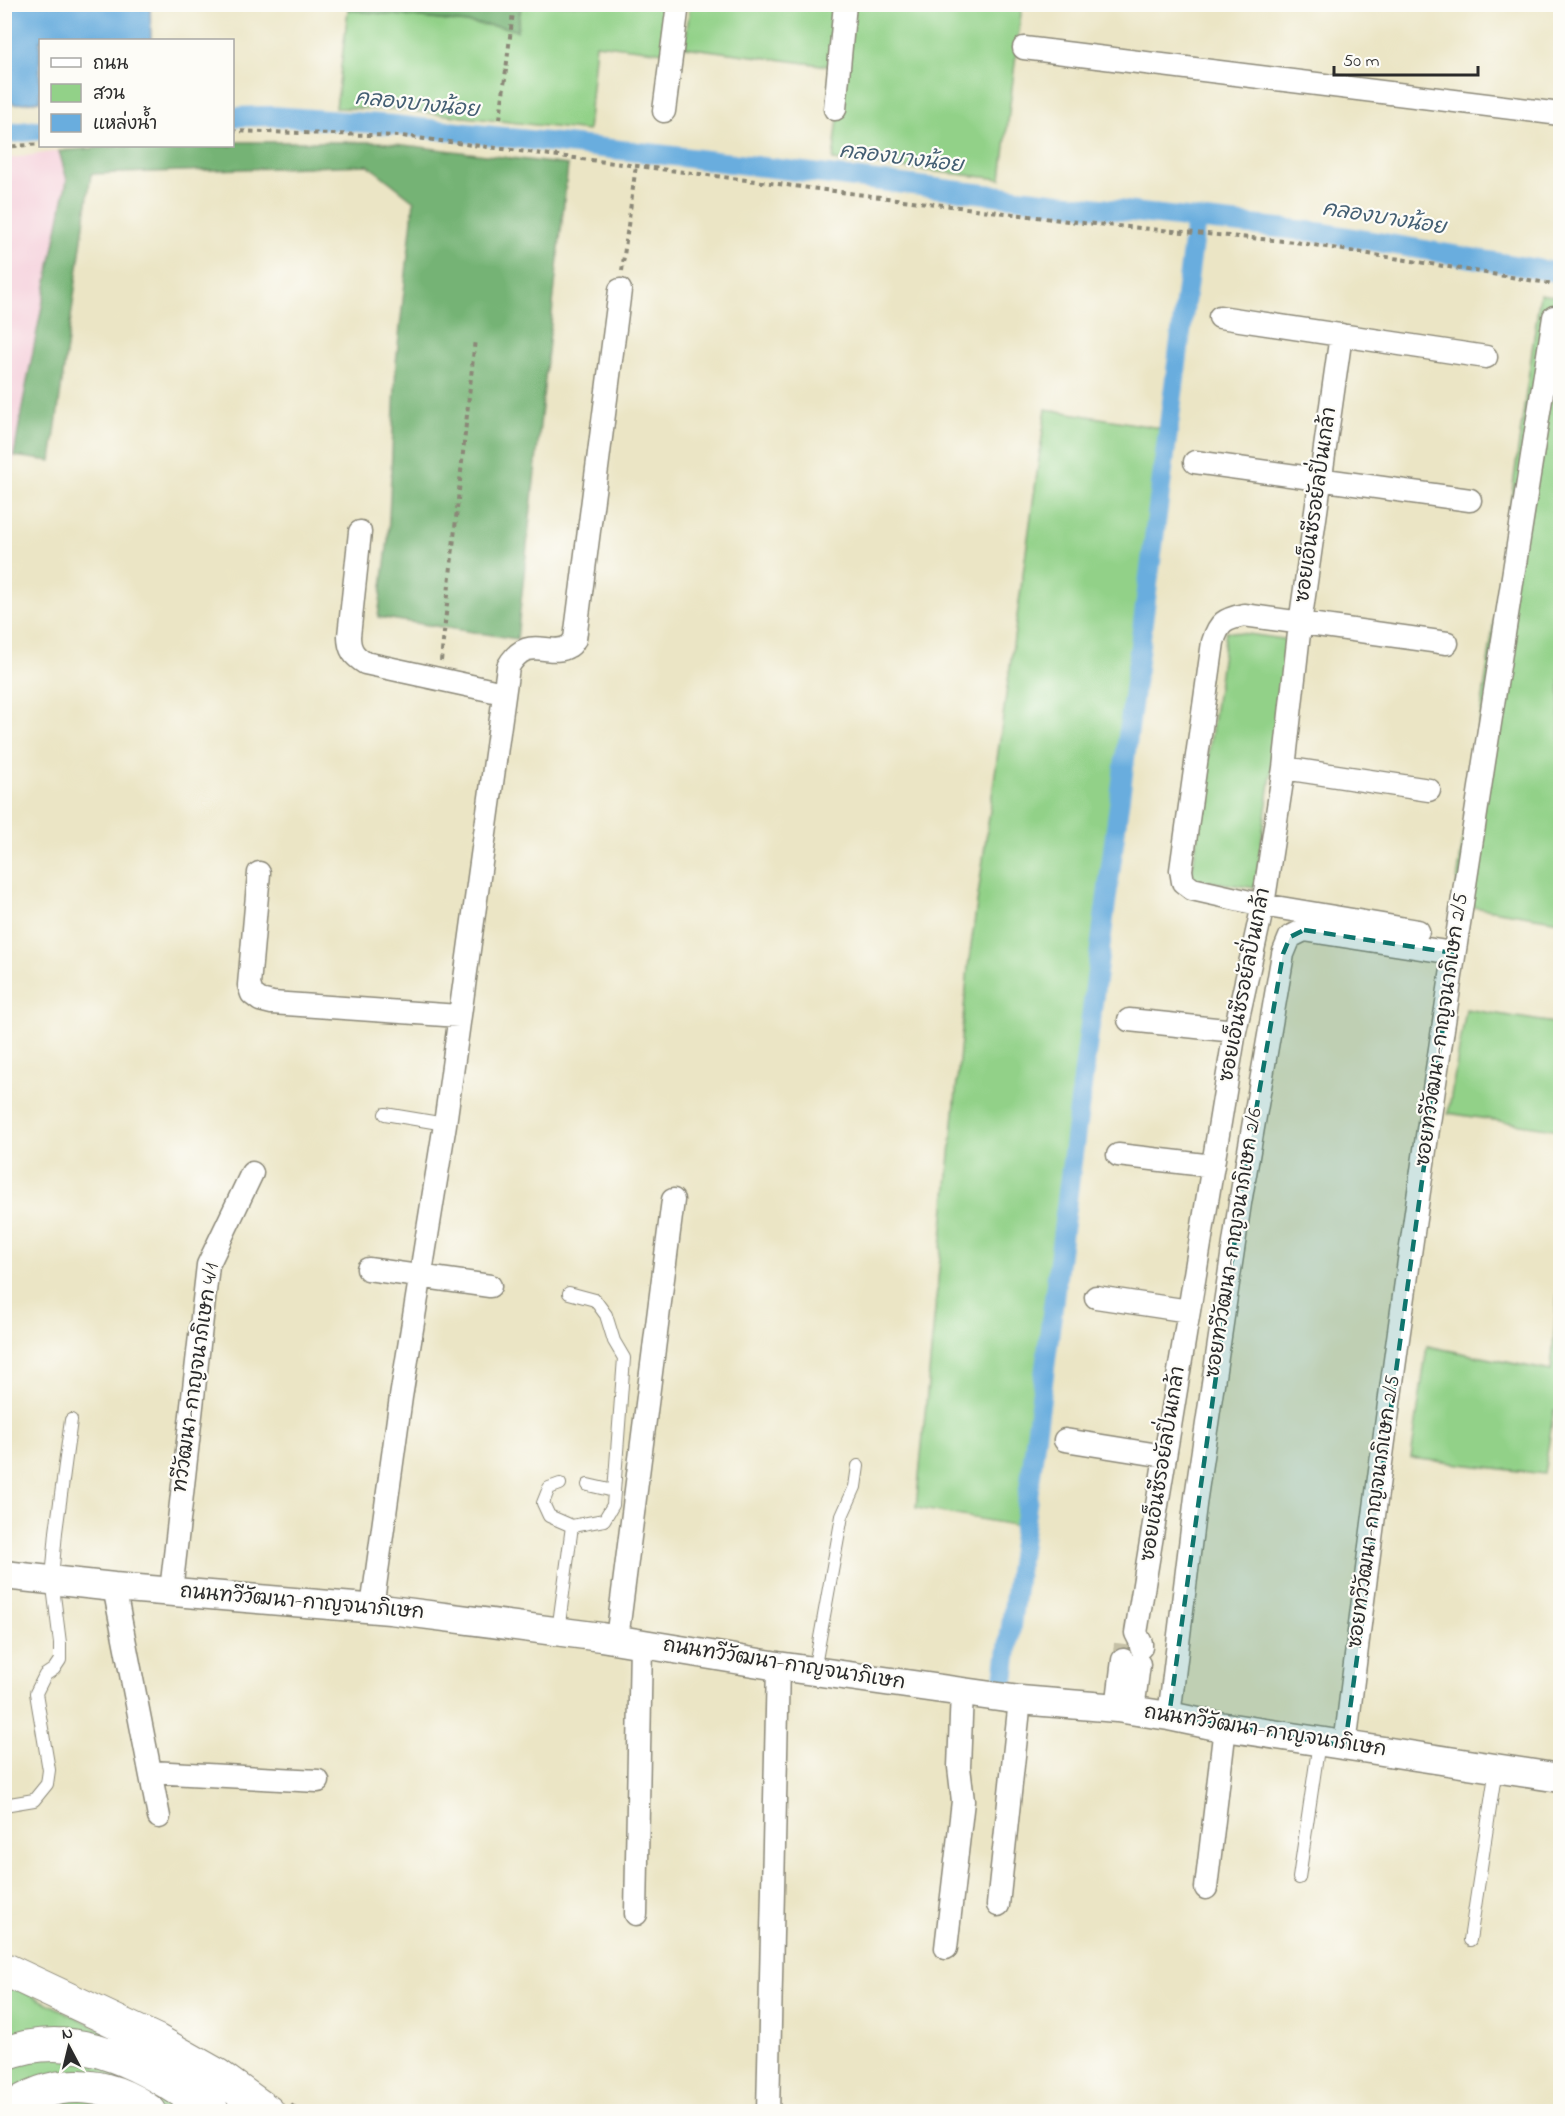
<svg xmlns="http://www.w3.org/2000/svg" width="1565" height="2116" font-family="'Indie Flower','Playpen Sans Thai',sans-serif">
<style>
.built{fill:#f5cfdb}
.green{fill:#92d188;stroke:#5e7e5a;stroke-width:1.5}
.forest{fill:#75b374;stroke:#506f50;stroke-width:1.5}
.water{fill:#69adde;stroke:#4a6c84;stroke-width:1.5}
.lines{fill:none;stroke-linecap:round;stroke-linejoin:round}
.canal{stroke:#69adde;stroke-width:20}
.minor-tunnel{stroke:#c5c0a6;stroke-width:22;stroke-dasharray:22 11;stroke-linecap:butt}
.service-casing{stroke:#8b8878;stroke-width:14}
.minor-casing{stroke:#8b8878;stroke-width:25}
.tertiary-casing{stroke:#8b8878;stroke-width:31}
.primary-casing{stroke:#8b8878;stroke-width:35}
.path{stroke:#8b8878;stroke-width:4;stroke-dasharray:4.5 4.5;stroke-linecap:butt}
.service{stroke:#fff;stroke-width:12}
.minor{stroke:#fff;stroke-width:22}
.tertiary{stroke:#fff;stroke-width:28}
.primary{stroke:#fff;stroke-width:33}
.marked{fill:#0f766e;fill-opacity:0.2;stroke:#0f766e;stroke-width:4.5;stroke-dasharray:12 8;stroke-linejoin:round}
.labels{text-anchor:middle;dominant-baseline:central;stroke-width:4.5;stroke-linejoin:round;paint-order:stroke}
.street-label{font-size:20px;fill:#2b2b2b;stroke:#fdfcf7}
.water-label{font-size:21px;font-style:italic;fill:#445f73;stroke:#fdfcf7}
</style>
<rect width="100%" height="100%" fill="#fdfcf7"/>
<filter id="ink" filterUnits="userSpaceOnUse"><feTurbulence type="fractalNoise" baseFrequency=".0167" numOctaves="2"/><feDisplacementMap in="SourceGraphic" scale="12" xChannelSelector="R" yChannelSelector="G"/><feConvolveMatrix kernelMatrix="1 2 1 2 8 2 1 2 1" color-interpolation-filters="sRGB"/></filter>
<filter id="wash" filterUnits="userSpaceOnUse"><feTurbulence type="fractalNoise" baseFrequency=".008" numOctaves="4" result="noise"/><feDisplacementMap in="SourceGraphic" scale="24" xChannelSelector="R" yChannelSelector="G"/><feGaussianBlur stdDeviation="1.35" result="paint"/><feColorMatrix in="noise" values="0 0 0 0 0 0 0 0 0 0 0 0 0 0 0 0 0 1.4 0 .05"/><feComposite in="paint" operator="in"/></filter>
<g filter="url(#wash)">
<rect width="100%" height="100%" fill="#ebe5c5"/>
<path class="built" d="M59,151L67,180L23,402L5,516V159Z"/>
<path class="green" d="M521,5H669L663,52L596,44L588,131L393,109L336,108L348,10L505,27L517,31Z
M690,5H1022L1001,179L833,160L844,68L685,47Z
M1540,294L1560,297V921L1454,904Z
M1046,409L1172,430L1030,1528L916,1508L968,967Z
M1226,631L1290,640L1255,888L1191,879Z
M1466,1009L1560,1024V1130L1448,1113Z
M1560,1267V1411L1554,1410L1544,1474L1411,1458L1427,1346L1551,1371Z
M4,1982L152,2054L199,2111H5Z"/>
<path class="forest" d="M349,4H521V5L517,31L505,27L348,10Z
M233,142H379L568,165L517,639L378,617L388,540L396,364L414,201L368,165L91,174L51,461L14,456L23,402L67,180L59,151L122,146H232Z"/>
<path class="water" d="M5,4L150,5L151,40H40V101L14,104L5,94Z"/>
<g class="lines">
<path class="canal" d="M232,117L272,116L394,125L657,154L1150,214L1325,233L1560,273
M4,134L40,130
M1004,1679L1196,219"/>
</g>
</g>
<g filter="url(#ink)">
<g class="lines">
<path class="minor-tunnel" d="M1123,1660L1125,1644"/>
<g class="service-casing">
<path id="service" d="M385,1114L445,1124
M560,1484L549,1488L543,1503L549,1516L572,1526L604,1520L613,1505L624,1358L614,1341L606,1315L595,1300L569,1293
M588,1485L614,1491
M558,1631L572,1526
M814,1671L842,1516L855,1487L858,1466
M4,1805L34,1800L47,1784L49,1770L36,1693L45,1675L54,1669L60,1660V1643L52,1579L56,1532L71,1420
M1299,1878L1319,1742
M1470,1940L1496,1768"/>
</g>
<g class="minor-casing">
<path id="minor" d="M1024,48L1560,114
M835,109L845,4
M664,111L678,4
M1220,317L1486,357
M1195,462L1470,500
M360,532L349,636C349,650 354,656 365,663L503,693
M1284,768L1429,790
M259,873L249,985L252,994L260,1000L272,1003L459,1016
M1418,931L1263,905L1192,889L1183,882L1181,870L1213,642C1219,622 1225,619 1244,615L1447,643
M1129,1020L1235,1031
M1118,1155L1213,1166
M368,1269L490,1286
M1096,1297L1189,1311
M1065,1440L1165,1456
M114,1587L159,1817
M171,1591L208,1265L252,1173
M372,1608L401,1397L445,1124L508,667C528,632 549,659 569,646C572,645 573,641 575,639L620,290
M617,1639L673,1200
M1141,1647V1643L1136,1633L1235,1031L1263,905L1284,768L1300,624L1341,335
M1117,1708L1123,1660
M1133,1710L1139,1664
M1169,1716L1196,1497L1240,1203L1283,954L1290,937L1304,930L1453,953
M1345,1746C1402,1268 1479,792 1554,317
M151,1772L318,1781
M1206,1888L1225,1727
M998,1905L1020,1700
M636,1914L641,1643
M946,1948L963,1801L959,1767L962,1692
M768,2112L778,1666"/>
</g>
<g class="tertiary-casing">
<path id="tertiary" d="M4,1575L114,1587L390,1610L601,1637L778,1666L1020,1700L1117,1708L1169,1716L1212,1725L1560,1778"/>
</g>
<g class="primary-casing">
<path id="primary" d="M4,1969L157,2041L217,2075L268,2112
M4,2054C79,2024 154,2070 213,2112
M7,2112C51,2076 107,2080 150,2112"/>
</g>
<path class="path" d="M500,119L514,4
M232,131L402,136L1084,223L1295,242L1560,285
M4,147L40,144
M622,271L636,165
M441,661L475,339
M291,2105L300,2112"/>
<use href="#service" class="service"/>
<use href="#minor" class="minor"/>
<use href="#tertiary" class="tertiary"/>
<use href="#primary" class="primary"/>
</g>
</g>
<path class="marked" d="M1304,930L1453,953L1345,1746L1169,1716L1240,1203L1283,954L1290,937Z"/>
<g class="labels">
<g class="street-label">
<text transform="translate(1317 505) rotate(-82)">ซอยเอ็นซีรอยัลปิ่นเกล้า</text>
<text transform="translate(1246 985) rotate(-79)">ซอยเอ็นซีรอยัลปิ่นเกล้า</text>
<text transform="translate(1443 1030) rotate(-82)">ซอยทวีวัฒนา-กาญจนาภิเษก 2/5</text>
<text transform="translate(1235 1243) rotate(-81)">ซอยทวีวัฒนา-กาญจนาภิเษก 2/6</text>
<text transform="translate(197 1378) rotate(-82)">ทวีวัฒนา-กาญจนาภิเษก 4/1</text>
<text transform="translate(1164 1464) rotate(-81)">ซอยเอ็นซีรอยัลปิ่นเกล้า</text>
<text transform="translate(1375 1512) rotate(-82)">ซอยทวีวัฒนา-กาญจนาภิเษก 2/5</text>
<text transform="translate(302 1603) rotate(5)">ถนนทวีวัฒนา-กาญจนาภิเษก</text>
<text transform="translate(784 1665) rotate(9)">ถนนทวีวัฒนา-กาญจนาภิเษก</text>
<text transform="translate(1265 1732) rotate(9)">ถนนทวีวัฒนา-กาญจนาภิเษก</text>
</g>
<g class="water-label">
<text transform="translate(417 105) rotate(6)">คลองบางน้อย</text>
<text transform="translate(901 159) rotate(7)">คลองบางน้อย</text>
<text transform="translate(1384 219) rotate(9)">คลองบางน้อย</text>
</g>
</g>
<rect width="1565" height="2116" fill="none" stroke="#fdfcf7" stroke-width="24"/>
<rect x="39" y="39" width="195" height="108" fill="#fdfcf7" stroke="#a9a8a5" stroke-width="1.5"/>
<rect x="51" y="58" width="30" height="9" fill="#ffffff" stroke="#a9a8a5" stroke-width="1.5"/>
<text x="93" y="69" font-size="18" fill="#2b2b2b">ถนน</text>
<rect x="51" y="84" width="30" height="18" fill="#92d188" stroke="#a9a8a5" stroke-width="1.5"/>
<text x="93" y="99" font-size="18" fill="#2b2b2b">สวน</text>
<rect x="51" y="114" width="30" height="18" fill="#69adde" stroke="#a9a8a5" stroke-width="1.5"/>
<text x="93" y="129" font-size="18" fill="#2b2b2b">แหล่งน้ำ</text>
<g transform="translate(69 2047) rotate(353)" stroke="#fdfcf7" stroke-width="4.5" paint-order="stroke">
<path d="M0-4.5L10 22L0 15L-10 22Z" fill="#2b2b2b"/>
<text y="-9" font-size="16" font-weight="bold" text-anchor="middle" fill="#2b2b2b">N</text>
</g>
<path d="M1334 66v9h144v-9" fill="none" stroke="#2b2b2b" stroke-width="3"/>
<text x="1343" y="66" font-size="18" fill="#2b2b2b" stroke="#fdfcf7" stroke-width="4.5" paint-order="stroke">50 m</text>
</svg>
